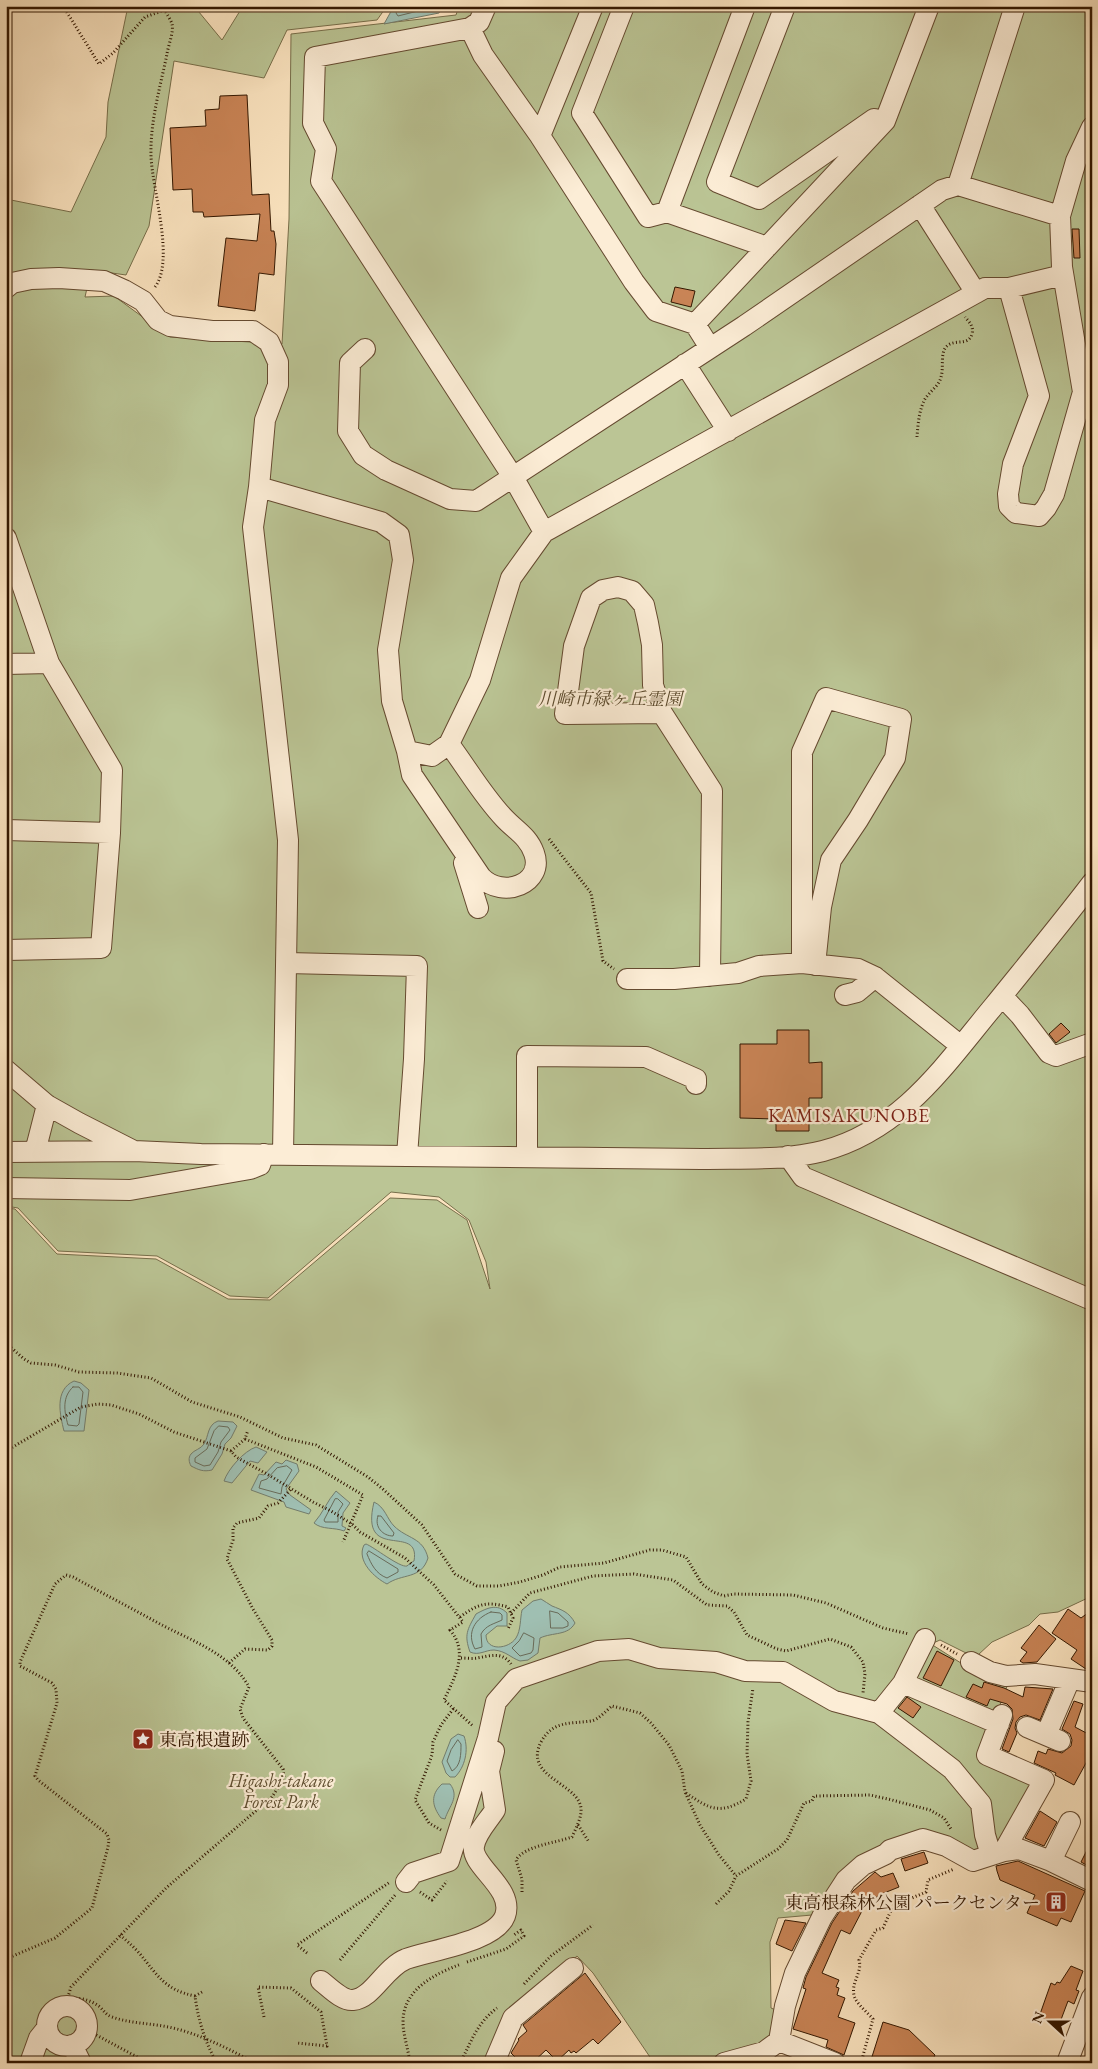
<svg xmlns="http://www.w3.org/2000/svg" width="1098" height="2069" font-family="'EB Garamond','Noto Serif JP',serif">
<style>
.green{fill:#bbc595;stroke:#776e4a}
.water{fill:#9fbfb2;stroke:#747c6b}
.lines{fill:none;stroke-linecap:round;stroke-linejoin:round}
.shore{stroke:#696b59;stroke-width:1}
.building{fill:#c98456;stroke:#331700}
.minor-casing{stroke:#654a30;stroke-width:22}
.path{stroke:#331700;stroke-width:3;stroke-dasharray:1 2.5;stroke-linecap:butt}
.minor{stroke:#fcedd6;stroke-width:20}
.labels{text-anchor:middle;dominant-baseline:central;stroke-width:4.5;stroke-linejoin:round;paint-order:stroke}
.park-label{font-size:18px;font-style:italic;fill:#5c4b2d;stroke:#fcedd6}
.poi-label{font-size:18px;fill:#331700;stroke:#fcedd6;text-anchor:start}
.neighbourhood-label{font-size:19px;letter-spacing:1px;fill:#7a1f14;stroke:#fcedd6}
</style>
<rect width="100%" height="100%" fill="#fbe4c0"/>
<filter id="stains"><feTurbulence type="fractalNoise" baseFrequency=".004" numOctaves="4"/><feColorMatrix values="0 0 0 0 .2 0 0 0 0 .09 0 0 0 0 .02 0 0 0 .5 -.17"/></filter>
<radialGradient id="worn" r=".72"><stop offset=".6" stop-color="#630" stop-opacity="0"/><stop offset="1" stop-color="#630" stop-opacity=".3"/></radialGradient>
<path class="green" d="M128,6H194L222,40L243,6H387L377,20L287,30L264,78L174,61L149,226L126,275L91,270L85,297L114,296L170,337L282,344L289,219L291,34L456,15L459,6H1092V1596L1058,1612L1040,1614L1029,1625L992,1642L978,1655L972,1656L940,1640L931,1644L975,1672L1009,1681L980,1758L1036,1783L998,1847L972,1856L914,1835L812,1915L778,1918L770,1942L771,2008L778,2011L772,2038L715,2063H654L593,1973L577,1956L508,2016L489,2063H6V1208L15,1209L57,1254L156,1259L228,1299L270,1300L390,1198L437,1200L467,1220L490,1289L486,1262L469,1220L439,1197L391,1192L268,1298L230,1296L157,1256L58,1251L18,1208L6,1206V199L71,212L106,137L108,102Z"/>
<path class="water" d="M394,6H444L439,13L384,24Z
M74,1381L81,1383L89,1390L84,1431H64C60,1415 54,1390 74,1381Z
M218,1421L233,1422L237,1426L231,1438L225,1444L222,1454L212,1470C203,1472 199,1470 191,1466C189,1462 188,1458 191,1454C194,1450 201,1449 204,1444C209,1436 207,1425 218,1421Z
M256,1447L267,1452L258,1463L250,1461L232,1483L224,1481C228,1469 244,1451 256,1447Z
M286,1460L297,1464L299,1471L286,1489L290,1495L311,1510L309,1514L286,1507L284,1502L251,1490L259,1474L264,1475L276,1462L282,1464Z
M336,1491L350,1503L343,1513L342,1526L346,1528L344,1531C334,1527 322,1530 314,1523C323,1513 327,1501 336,1491Z
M374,1502C385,1507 387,1519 394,1526C407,1539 423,1537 428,1558C421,1580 402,1573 387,1584C375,1578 356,1561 364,1545L366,1544C374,1547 400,1568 407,1566C408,1565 413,1561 414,1561C421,1522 359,1564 374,1502Z
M541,1599C545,1601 548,1604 552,1606C562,1610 569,1612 575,1623C568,1636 553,1632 540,1638L538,1653L528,1660L520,1661C511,1658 506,1651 494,1650C485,1650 479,1656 470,1652C464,1635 467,1630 476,1614C487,1608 497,1603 507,1613V1626H497L486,1635C486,1652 509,1649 516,1638C521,1630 520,1619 522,1610L533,1601Z
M458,1734L464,1736C469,1750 465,1767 455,1777H450L446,1773L442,1762L451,1739Z
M442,1784H450C460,1797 449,1806 445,1819L441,1818C432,1806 430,1795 442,1784Z"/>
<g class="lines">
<path class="shore" d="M398,6L396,13L398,16L438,6
M73,1387H79L83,1392L79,1424L77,1426L68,1425C64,1411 62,1397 73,1387Z
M219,1426L228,1427L230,1430L221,1442L218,1452L210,1465L204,1466L195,1462V1458L207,1449L214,1431Z
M287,1466L292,1470L282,1487L281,1494L259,1488L261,1481L267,1479L277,1468Z
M338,1499L343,1504L338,1512V1522H325L324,1520L335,1499Z
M378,1516H381L394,1533L393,1536C383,1536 374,1527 378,1516Z
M369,1551L398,1569V1572L387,1578C376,1574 371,1564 367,1554Z
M550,1611L558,1613L568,1622V1626L563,1628H551Z
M491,1612L500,1613L502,1615V1620C494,1624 486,1625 481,1634L482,1647L475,1649C466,1633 475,1618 491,1612Z
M524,1633L534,1638L533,1650L531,1653L520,1656L512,1648L519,1641Z
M458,1740L461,1744C461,1754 461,1766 452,1771L447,1761L451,1750Z"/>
</g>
<path class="building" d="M247,95L252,195L269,194L271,231H274L276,244L274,275L259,273L255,311L218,306L226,238L257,241L260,214L204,217L203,212H193L192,189L173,190L170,128L206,126L205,110L219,109L220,96Z
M1072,229H1079L1080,258H1074Z
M675,287L695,291L691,307L671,302Z
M1061,1023L1070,1032L1056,1043L1049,1034Z
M777,1030H809V1063L822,1062V1098H809V1131H776V1119L740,1118V1044H777Z
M1068,1609L1081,1618L1092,1610V1670L1086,1669L1071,1659L1077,1650L1052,1633Z
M1039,1625L1056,1639L1037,1662L1023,1663L1020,1661L1027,1652L1021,1648Z
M937,1651L954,1660L941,1686L923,1678Z
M984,1682L1004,1688L1023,1697L1025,1687L1053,1689L1040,1720L1026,1715L1020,1717L1016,1722L1015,1728L1017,1733L1009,1752L1002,1749L1013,1719L1012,1709L1007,1704L990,1699L987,1706L966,1697L973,1684L982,1688Z
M907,1697L921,1707L913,1718L898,1708Z
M1074,1701L1083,1704L1075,1727L1092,1736V1752L1074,1785L1055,1775L1056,1773L1034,1763L1038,1751L1046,1754L1048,1749L1062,1753L1071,1746L1072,1740L1070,1734L1062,1729Z
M1040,1811L1057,1822L1044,1846L1025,1838Z
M1092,1840V1868L1081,1862Z
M924,1852L928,1863L905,1871L901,1859Z
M1018,1861L1085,1891L1071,1922L1061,1918L1057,1926L1027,1913L1035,1895L1000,1880L997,1871L996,1866Z
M875,1872L881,1877L893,1873L899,1887L879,1895L863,1909L850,1934L841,1930L822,1973L839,1980L836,1987L839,1988L837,1995L845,1998L838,2017L855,2023L844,2055L826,2047L828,2040L793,2029L806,1989L803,1988L806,1977L832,1923L853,1891Z
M785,1920L806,1923L792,1951L776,1944Z
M1071,1966L1083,1971L1076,1990L1079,1991L1074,2004L1068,2001L1059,2025L1039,2017L1051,1983L1055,1985L1057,1982L1060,1983Z
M585,1973L621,2022L598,2044L593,2039L576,2053L574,2051L571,2053L569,2050L557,2061L546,2050L532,2063H521L511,2053L519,2040L518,2039L527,2031L523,2025Z
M883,2022L909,2030L935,2055L931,2063H870Z"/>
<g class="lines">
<g class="minor-casing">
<path id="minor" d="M486,6L479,22L470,28L483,55L540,136L634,282L656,311L695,324L710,348
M624,6L582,113L648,217L667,212L767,247
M785,6L717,182L759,199L874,119L878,120
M540,136L593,6
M958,185L1015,6
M920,205L976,293
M667,212L745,6
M6,288L12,283L31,279L59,278L104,281L124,290L143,301L158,320L170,326L212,331H253L269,342L278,362V385L265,420L259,487
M1009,288L1039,396L1013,464L1008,494L1009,506L1016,513L1039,516L1046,508L1054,494L1083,392L1062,267L1060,216
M695,324L885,121L929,6
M365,349L350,363L348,431L363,455L386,470L450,499L476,501L744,326L942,190L958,185L1060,216L1076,161L1092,127
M685,364L728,431
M544,532L985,288H1009L1063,275
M6,538L49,663L112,770L110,833L101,948L6,950
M6,664L49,663
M662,713L565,714L574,646L591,598L603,590L618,587L632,591L644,605L648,623L652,645L653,685L662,713L712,791L710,976
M407,751L412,775L481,877C503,900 545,883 534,853C528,836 515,830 504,818C483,796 467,768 449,744
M6,830L110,833
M464,863L478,908
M287,963L417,966L414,1059L407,1156
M802,963V752L826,698L901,719L895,758L858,820L831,860L821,907L815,965
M627,979H674L738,973L759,966L802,963L858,969L875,977L961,1046
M845,995L857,992L875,977
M1002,996L1020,1015L1049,1053L1056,1056L1092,1043
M6,1070L47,1105L79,1123L132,1150
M6,1152L134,1151L201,1154L702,1159C741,1158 784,1161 823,1151C902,1130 944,1066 993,1007C1026,966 1060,925 1092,883
M35,1152L47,1105
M283,1154L288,840L253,527L259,487L381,522L399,535L403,560L388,650L392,701L407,751L432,756L449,744L480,680L511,578L544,532L513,477L321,181L326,149L313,123L315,57L470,28
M788,1156L803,1177L1092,1300
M527,1157V1056L646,1057L696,1079V1084
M6,1188L130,1190L250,1169L260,1165L264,1154
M971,1662L990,1672L1006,1676L1035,1674L1092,1682
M903,1683L999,1724
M879,1713L903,1683L925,1639
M1002,1715L987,1755L1044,1780L1004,1851
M1027,1727L1060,1741
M1046,1735L1070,1679
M1051,1861L1070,1822
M406,1882L413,1873L449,1861L488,1738L496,1702L516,1679L598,1651L629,1649L659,1658L716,1662L745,1671L783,1672L834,1701L879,1713L952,1769L981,1804L985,1835L991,1855
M321,1981C329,1987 342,2001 353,2000C373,1998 384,1968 406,1959C431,1950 495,1942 505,1916C515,1888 470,1866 474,1846C476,1833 488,1821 495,1810L489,1771L494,1751
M47 2026a20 20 0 1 1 40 0a20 20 0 1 1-40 0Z
M779,2041L835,2063
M72,2045L81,2063
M30,2063L39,2038L47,2028
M494,2063L513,2018L573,1968
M724,2063L764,2052L779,2041L785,2006L795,1973L822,1917L846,1880L863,1865L886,1854L890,1850L923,1839L946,1846L973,1861L1004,1851L1019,1849L1051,1861L1092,1881
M1067,2063L1092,1997"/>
</g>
<path class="path" d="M63,6L99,64L113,53L145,17L165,10C167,15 171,20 172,24C174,32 168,46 167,54C160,88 150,122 151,156C152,189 176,263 154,288
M917,437C918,424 919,410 925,399C930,391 939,386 941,377C944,368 940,354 946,347C954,338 968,347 972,334C974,326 969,322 965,317
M549,839L591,893L603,961L614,969
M6,1343L24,1359L31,1363L55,1365L79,1372L117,1373L151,1378L192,1402L240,1417L283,1438L316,1445L368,1477L384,1490L422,1525L455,1574L477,1586H499L520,1582L543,1575L560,1567L604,1563L650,1550H662L686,1557L702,1584L713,1592L724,1596L734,1594L793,1595L826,1603L883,1628L909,1634
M245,1439L316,1467L363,1495L343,1542
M6,1451L81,1407L98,1404L111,1405L139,1414L174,1432L231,1451L236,1457L267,1474L313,1502L331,1511L352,1524L360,1532L405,1558L434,1585L463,1622L450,1630C469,1652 455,1677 444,1700L473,1726
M231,1451L245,1439L248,1430
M511,1613L530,1593L593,1576L634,1574L673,1580L707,1605L727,1606L734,1612L747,1635L777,1649L786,1651L830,1639L851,1647L863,1662L865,1674L863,1693
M460,1617C478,1604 486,1601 508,1607L513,1618L508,1629
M941,1645L957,1654
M461,1658C466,1658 472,1659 477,1658C490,1656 502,1651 511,1664
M229,1663L245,1649L268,1650L272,1646V1640L253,1609L227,1559L233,1540V1528L237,1523L259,1518L268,1506L278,1503L292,1488
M686,1793C710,1809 719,1815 746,1799L751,1781L747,1754L748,1722L753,1688
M578,1825L589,1842
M441,1830L429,1823L415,1800L432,1755L433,1742L441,1725L454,1708
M420,1892L432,1900L447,1881
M522,1892V1879L516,1860C524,1846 555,1843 572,1837C576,1828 584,1814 580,1804C572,1782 524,1775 541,1742C553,1720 571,1724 591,1721C598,1720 607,1710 612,1706L640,1713L651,1723L669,1745L682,1771L685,1792L700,1825L719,1855L736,1876
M716,1904L729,1891L736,1876L778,1849L787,1840L804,1803L812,1801L814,1796L870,1795L888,1799L930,1810L944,1818L951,1829
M120,1935C127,1941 134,1947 140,1954C158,1976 165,1990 195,1996
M307,1953L297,1945L390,1882
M6,1959L55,1938L92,1908L108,1847L109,1840L107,1834L38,1780L35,1776L57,1703L56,1689L52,1683L24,1668L20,1666V1662L55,1584L66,1575L73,1577C102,1593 131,1608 160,1624C192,1641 231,1654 249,1687L240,1709L243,1718L283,1769L284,1778L272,1797L166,1888L71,1987L67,2000
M340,1960L396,1894
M467,1962L506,1949L524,1936L521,1930L514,1935
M524,1984L551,1956L593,1925
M202,1992L195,1996C198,2019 205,2043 217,2063
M66,2005L67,2000C78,1996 91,2000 100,2007C104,2011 106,2015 112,2017C132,2024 152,2023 173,2028C202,2035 229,2049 255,2063
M264,2017L258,1987L291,1988L321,2012L327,2046L297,2043
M87,2030L139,2058L137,2062L138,2063
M408,2063L409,2057C407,2045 403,2033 403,2022C403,1989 435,1974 461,1964
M460,2063C472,2041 476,2024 497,2008
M861,2063L873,2019C868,2013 858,2005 855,1998C849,1984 863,1973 859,1960L876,1930L883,1928L893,1906L926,1892L928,1880L954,1869"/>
<use href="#minor" class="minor"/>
</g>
<defs>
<g id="sight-square" transform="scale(1.125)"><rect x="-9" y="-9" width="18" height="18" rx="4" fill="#8f2418" stroke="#fcedd6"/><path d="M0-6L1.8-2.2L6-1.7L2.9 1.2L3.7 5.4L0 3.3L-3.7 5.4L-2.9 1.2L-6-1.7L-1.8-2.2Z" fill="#fff"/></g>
<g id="building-square" transform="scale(1.125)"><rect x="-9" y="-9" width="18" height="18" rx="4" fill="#8f2418" stroke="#fcedd6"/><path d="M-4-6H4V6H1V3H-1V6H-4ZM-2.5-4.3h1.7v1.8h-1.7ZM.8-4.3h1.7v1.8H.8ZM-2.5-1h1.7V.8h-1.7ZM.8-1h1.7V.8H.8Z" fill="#fff"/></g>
</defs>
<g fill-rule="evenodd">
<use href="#sight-square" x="143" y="1739"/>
<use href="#building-square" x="1056" y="1902"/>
</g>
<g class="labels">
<g class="park-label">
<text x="610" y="698">川崎市緑ヶ丘霊園</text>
<text x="281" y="1780">Higashi-takane<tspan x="281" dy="21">Forest Park</tspan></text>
</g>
<g class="poi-label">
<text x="159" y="1739">東高根遺跡</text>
<text x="1040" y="1902" text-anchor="end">東高根森林公園 パークセンター</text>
</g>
<g class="neighbourhood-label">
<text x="849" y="1115">KAMISAKUNOBE</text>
</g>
</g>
<rect width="1098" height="2069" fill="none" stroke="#fbe4c0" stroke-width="25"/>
<rect x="8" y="8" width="1083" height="2054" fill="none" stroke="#331700" stroke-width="2.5"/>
<rect x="12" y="12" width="1073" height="2044" fill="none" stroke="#331700"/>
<g transform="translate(1050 2022) rotate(291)" stroke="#fcedd6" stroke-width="4" paint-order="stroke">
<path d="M0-4L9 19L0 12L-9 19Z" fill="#331700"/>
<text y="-8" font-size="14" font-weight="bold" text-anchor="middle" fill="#331700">N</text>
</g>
<rect width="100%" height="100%" filter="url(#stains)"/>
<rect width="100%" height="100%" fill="url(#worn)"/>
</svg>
